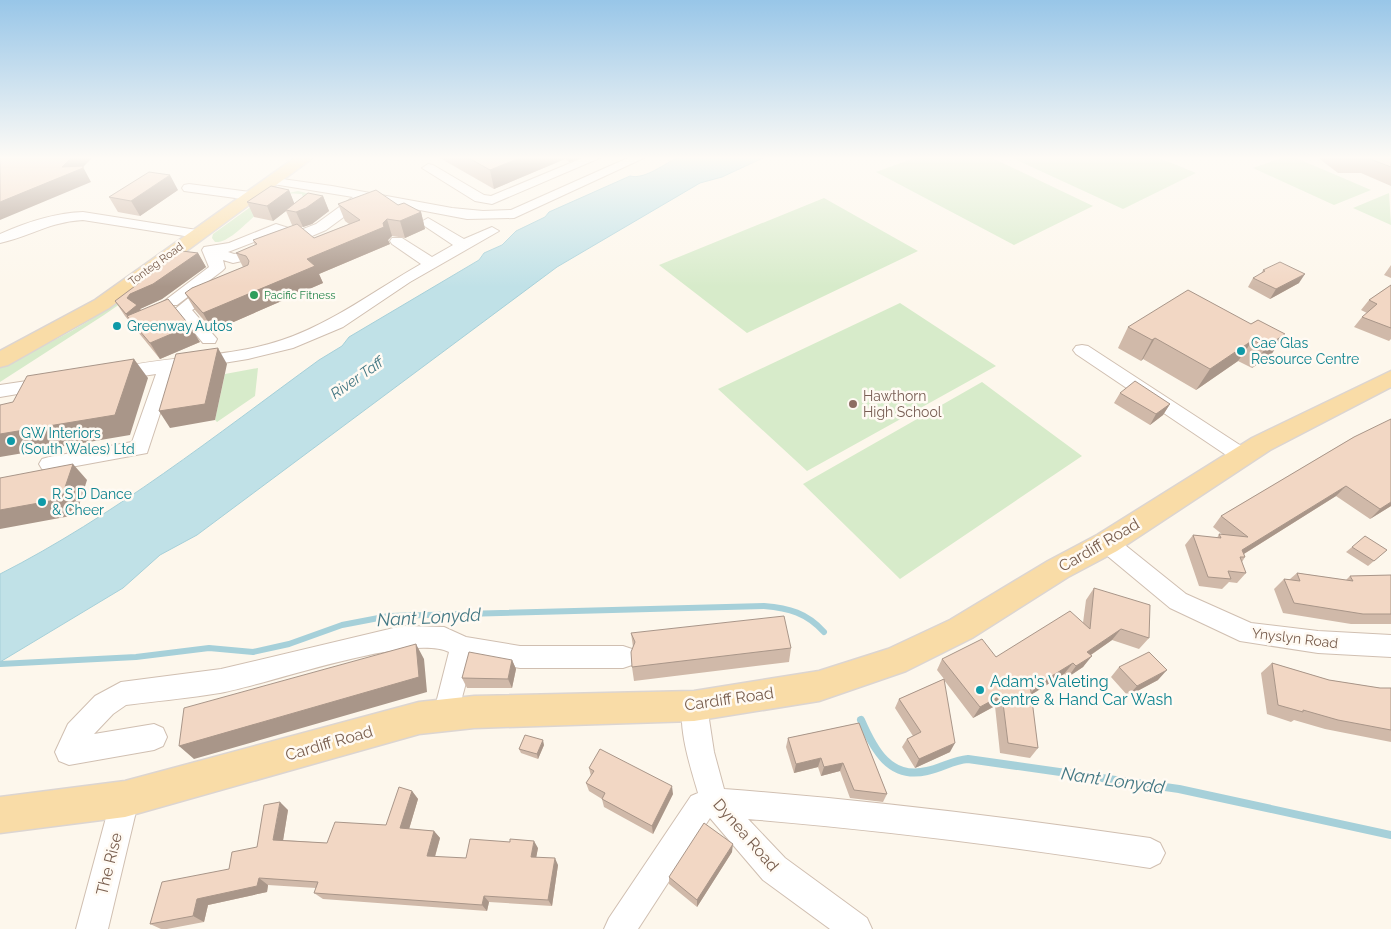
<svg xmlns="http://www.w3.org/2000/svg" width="1391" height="929" font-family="Raleway,sans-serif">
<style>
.green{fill:#d7ebca}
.water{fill:#c0e1e7;stroke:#a6d0d9}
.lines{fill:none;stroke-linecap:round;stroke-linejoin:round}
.stream-far1{stroke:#a6d0d9;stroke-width:6}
.stream{stroke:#a6d0d9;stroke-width:8}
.minor-casing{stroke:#d0bfb1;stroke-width:2}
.major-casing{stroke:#dcd5d1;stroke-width:3}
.minor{fill:#fff;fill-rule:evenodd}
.major{fill:#f9dca7;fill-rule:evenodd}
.wall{fill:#d0b9a9}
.shaded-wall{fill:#a99689}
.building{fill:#f2d7c4;stroke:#a99689}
.leisure-dot{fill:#2e9e5b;stroke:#fffaf3;stroke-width:2}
.culture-dot{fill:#0f9aa8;stroke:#fffaf3;stroke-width:2}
.education-dot{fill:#8d6e63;stroke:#fffaf3;stroke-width:2}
.labels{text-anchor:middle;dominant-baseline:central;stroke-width:5;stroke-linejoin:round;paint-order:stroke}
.far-street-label{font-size:11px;fill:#795e4e;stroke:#fffaf3}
.far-leisure-label{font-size:11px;fill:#27864d;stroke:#fffaf3;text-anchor:start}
.culture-label{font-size:14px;fill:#0d838f;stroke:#fffaf3;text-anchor:start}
.education-label{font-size:14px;fill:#785e54;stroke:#fffaf3;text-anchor:start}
.street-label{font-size:14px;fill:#795e4e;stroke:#fffaf3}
.water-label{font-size:15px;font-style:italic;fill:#447884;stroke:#fffaf3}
.near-street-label{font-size:16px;fill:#795e4e;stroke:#fffaf3}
.near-culture-label{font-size:16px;fill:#0d838f;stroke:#fffaf3;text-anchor:start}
.near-water-label{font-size:18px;font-style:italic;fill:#447884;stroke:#fffaf3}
</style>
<rect width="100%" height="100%" fill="#fdf7ec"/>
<path class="green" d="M917,157H990L1093,206L1014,245L876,172Z
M1010,157H1157L1196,173L1123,209Z
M1284,157H1294L1371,190L1334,205L1253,168Z
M298,191L315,195L303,197L302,194C297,194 291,193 286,194C262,200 235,244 215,242L212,238L213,234L263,198Z
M1389,193L1391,225L1353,208Z
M824,198L918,251L747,333L659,265Z
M191,255L104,315L0,382V367C39,349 78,329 114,305C139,288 162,265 191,255Z
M900,303L996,366L807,471L718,389Z
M258,368L255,396L217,422L215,420L225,374Z
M982,382L1082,456L900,579L803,484Z"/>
<path class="water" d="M679,157H765L722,177L700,183L557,267L197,535L160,555L123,588L0,662V574C114,516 216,435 319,360L342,346L349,337L479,260L484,253L502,245L516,231L545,217L549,212L630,176C645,180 665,163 679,157Z"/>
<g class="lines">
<path class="stream-far1" d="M0,664L136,657L209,648L253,652L289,644L342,625L389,616L764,606C789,608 807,613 824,632"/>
<path class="stream" d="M861,720C874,750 890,780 927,771C942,768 953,760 968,759L1179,789L1391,835"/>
<g class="minor-casing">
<path id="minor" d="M585,157H602L492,204L475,201L422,168L428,164L433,165L484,195L491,196Z
M630,157H646L514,218L467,219L367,200L326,230L305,239L251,259L233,263L223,260L225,268L222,271L177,305H165L163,302L209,267L202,250L204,247L229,243L276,224L298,231L316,224L353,197L273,184L268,183L266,180L268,177L332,186L452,208L483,211L511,210ZM277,233L285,236L241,253L234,254L228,252Z
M189,184L250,192L257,196L250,200L184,191L182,188L184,185Z
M83,212L197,230L204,234L197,238L83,220C49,222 31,236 0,243V234C27,222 54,213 83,212Z
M428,218L464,239L492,227L499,231L410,282L343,327L293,348L248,359L174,371L147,453L49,471L42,469L39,464L42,459L49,457L132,442L156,374L116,380L110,378L107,374L110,370C166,355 226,359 282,340C333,323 375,290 421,264L392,244L390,241L392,238H402L432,257L453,245L423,225L421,222Z
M214,287L222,292L220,295L192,310L217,339L215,343H203L175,309L191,296Z
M1082,345L1088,346L1249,451L1252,456L1249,461L1242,463L1235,461L1076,354L1073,350L1076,346Z
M47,378L53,380L56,384L53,388L0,397V385Z
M1107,534L1115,537L1186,594L1251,623L1318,631L1391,635V657L1318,653L1240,641L1170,608L1099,549L1096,543L1099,537Z
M402,626L444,627L466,637L520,646H623L632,649L635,657L632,665L623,668H520L472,660L455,724L446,727L437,724L433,715L449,652C409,633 270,684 220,693C189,698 157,701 126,705L113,714L94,734L154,724L163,728L167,737L163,746L154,750L69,765L59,761L55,752L68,724L95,696L121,682L221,669Z
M694,694L703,697L707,706L714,752L724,789C867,800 1008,817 1150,838L1160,843L1165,853L1160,863L1150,868C1016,847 883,830 748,819L785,858L867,918L872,929H830L763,880L710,818L638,929H604L609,918L691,796L698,793C691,769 675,721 685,697Z
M125,785L135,789L139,799L108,929H76L111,799L115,789Z"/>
</g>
<g class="major-casing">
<path id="major" d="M296,157H314L109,308L8,365L0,367V351L95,300Z
M1391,371V387L1270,450L1117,551L1068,577L972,638L906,671L819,701L694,721L474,728L419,734L125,817L0,833V797L125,781L419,702L474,696L694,691L819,671L888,649L950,620L1048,561L1097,535L1252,438Z"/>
</g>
<use href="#minor" class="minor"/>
<use href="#major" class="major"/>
</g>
<path class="wall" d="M438,157H584L569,162L565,159L494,189Z
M1317,157H1391V186L1361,173H1338Z
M178,190L140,216L118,212L109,197Z
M289,190L294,204L323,196L329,211L312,224L303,227H299L314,238L349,224L345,221L338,204L398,205L421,212L425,229L405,238L392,236L388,240L390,244L319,274L323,283L213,331L195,310L185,293L243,267L236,253L255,245L253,240L294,225H292L286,211L273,221L254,217L247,202Z
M198,253L206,267L162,299L140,309L141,310L200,342L160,359L125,316L115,301Z
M1391,265V278L1384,275Z
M1263,270L1299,283L1270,299L1248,287L1253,278L1261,274Z
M1391,285V339L1389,341L1354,327L1362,317L1367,313L1361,310L1369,300Z
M1258,320L1271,355L1252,368L1238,361L1196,390L1143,359L1141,361L1118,348L1128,327L1251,324Z
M1120,393L1170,404L1163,415L1150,425L1114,403Z
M1354,437L1391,506L1370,519L1336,496L1244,554L1245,557L1242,562L1246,573L1237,583L1229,582L1222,589L1199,586L1185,545L1193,535L1217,538L1219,534L1223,535L1213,527L1221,516Z
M1352,547L1387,550L1368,566L1346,552Z
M1297,573L1346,580L1350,576L1391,575V624H1351L1283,613L1274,589L1284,579H1290Z
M1094,588L1149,638L1139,649L1112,640L1091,655L1083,667L1068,677L1064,674L1031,695L1038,748L1030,758L1000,753L995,706L973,718L944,680L950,752L915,768L902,747L907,739L913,736L895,708L899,699L944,679L937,670L942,659L996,657L1083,623L1086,600Z
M631,633L791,648L789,662L634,681L632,667L633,647Z
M512,660L516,669L512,688H467L462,678Z
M1272,663L1329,680L1380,688H1391V742L1325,729L1294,720L1291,722L1267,714L1261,673Z
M1119,667L1158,680L1128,696L1111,677Z
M859,723L887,794L883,802L850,798L840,771L821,776L818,767L794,773L786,747L788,738Z
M544,745L538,759L521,753L519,749Z
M589,768L673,794L653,834L604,807L602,799L589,791L586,783L591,776Z
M412,791L418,799L409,829L434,831L440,838L435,857L466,858L538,848L536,857L558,865L552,906L489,902L487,911L323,899L314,893L316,888L268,885L267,892L208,905L204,922L167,929H161L150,924L229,869L257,847L288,810L283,840L327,843L386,825Z
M732,852L697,907L669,884V877Z"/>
<path class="shaded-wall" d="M72,157H93L83,167L91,182L0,220V202L62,167Z
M522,157H565V159L494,189L490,170Z
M569,157H584L569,162Z
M170,175L178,190L140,216L131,201Z
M289,190L295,205L286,210V211L273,221L267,206Z
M323,196L329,211L312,224L303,227L296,212Z
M421,212L425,229L405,238L400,221Z
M387,219L392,236L388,240L390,244L319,274L323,283L213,331L203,313L307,259L383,223Z
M198,253L206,267L162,299L140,309L147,320L127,316L136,329L126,314L127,298L130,294Z
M1305,274L1299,283L1270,299L1276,289Z
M190,326L200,342L160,359L150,343Z
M1285,334L1271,355L1252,368L1266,347Z
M1155,338L1143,359L1141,361L1152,340Z
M1253,340L1238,361L1196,390L1210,369Z
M218,348L227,364L215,420L170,428L159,411Z
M134,359L148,378L130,435L0,457V434Z
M1170,404L1163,415L1150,425L1156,414Z
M73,464L87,480L76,515L0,529V510Z
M1346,486L1336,496L1234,560L1242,550Z
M1391,502V506L1370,519L1380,509Z
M1121,629L1112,640L1079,663L1087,652Z
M416,644L424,659L427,692L194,759L179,746Z
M1092,656L1083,667L1068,677L1076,666Z
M512,660L516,669L512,688L508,679Z
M1073,663L1064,674L1029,696L1037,685Z
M1167,670L1158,680L1128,696L1137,686Z
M1002,695L995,706L973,718L980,707Z
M543,740L544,745L538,759L537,754Z
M955,743L950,752L915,768L919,759Z
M821,758L818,767L794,773L796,764Z
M843,763L840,771L821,776L824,767Z
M672,786L673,794L653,834L652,826Z
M412,791L418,799L407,836L400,828Z
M280,802L288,810L282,847L273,840Z
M434,831L440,838L433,863L427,856Z
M534,841L538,848L535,864L531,857Z
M733,844L732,852L697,907V900Z
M555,858L558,865L552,906L548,900Z
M259,878L268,885L267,892L208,905L204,922L193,916L197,899Z
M484,896L489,902L487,911L482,905Z"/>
<path class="building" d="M0,157H72L62,167L83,166V168L0,202Z
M467,157H522L490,170Z
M1344,157H1391V167L1370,159H1347Z
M149,172L170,175L131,201L109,197Z
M271,186L289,190L267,206L247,202Z
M376,190L398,205L404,203L421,212L400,221L387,219L383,223L384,227L307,259L315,266L203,313L185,293L192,288L248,265L249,261L246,256L236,253L257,244L253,240L297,224L314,238L360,220L338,204Z
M308,193L323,196L306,208L296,212L286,210Z
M182,251L198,253L153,284L130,294L127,298L137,305L126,314L115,301Z
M1280,262L1305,274L1276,289L1253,278L1265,271L1263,270Z
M1391,285V328L1362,317L1377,304L1369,300Z
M1188,290L1251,324L1258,320L1285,334L1266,347L1253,340L1210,369L1155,338L1152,340L1128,327Z
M168,299L190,326L150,343L127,316Z
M218,348L205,404L159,411L176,354Z
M134,359L115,415L0,434V405L13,402L27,376Z
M1135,381L1170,404L1156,414L1120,393Z
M1391,419V502L1380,509L1346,486L1242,550L1245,557H1240L1246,573L1228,571L1231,579L1208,577L1193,535L1221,538L1219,534L1248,537L1221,516L1354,437Z
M73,464L61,499L0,510V478Z
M1365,536L1387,550L1374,561L1352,547Z
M1297,573L1353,581L1350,576L1391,575V614H1363L1294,603L1284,579L1300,581Z
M1094,588L1150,605L1149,638L1121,629L1087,652L1092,656L1076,666L1073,663L1037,685L1029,676L1038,748L1008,743L1002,695L980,707L942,659L982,639L996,657L1070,611L1090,629Z
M784,616L791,648L632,667L631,652L635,642L631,633Z
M416,644L419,677L179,746L184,708Z
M469,652L512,660L508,679L462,678Z
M1149,652L1167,670L1137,686L1119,667Z
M1272,663L1329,680L1380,688H1391V730L1338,720L1303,710V712L1278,705Z
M944,679L955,743L919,759L907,739L921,732L899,699Z
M859,723L887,794L854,790L843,763L824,767L821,758L796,764L788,738Z
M525,735L543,740L537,754L519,749Z
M600,749L672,786L652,826L602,799L605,793L586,783L594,771L589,768Z
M399,787L412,791L400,828L434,831L427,856L466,858L470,839L510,842V839L534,841L531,857L555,858L548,900L484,896L482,905L314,893L318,882L259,878L257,886L197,899L193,916L150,924L162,882L229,869L232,852L257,847L264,805L280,802L273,840L327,843L335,822L386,825Z
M704,823L733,844L697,900L669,877Z"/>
<linearGradient id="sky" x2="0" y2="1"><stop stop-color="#98c6e8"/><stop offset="0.55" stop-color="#fefbf6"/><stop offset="1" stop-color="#fefbf6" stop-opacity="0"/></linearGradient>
<rect width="1391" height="287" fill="url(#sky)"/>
<circle class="leisure-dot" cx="254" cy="295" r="5"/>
<g class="culture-dot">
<circle cx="117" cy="326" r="5"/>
<circle cx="1241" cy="351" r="5"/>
<circle cx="11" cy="441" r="5"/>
<circle cx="42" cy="502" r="5"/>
<circle cx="980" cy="690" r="5"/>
</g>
<circle class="education-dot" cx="853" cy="404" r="5"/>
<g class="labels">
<g class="far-street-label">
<text transform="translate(156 264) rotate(-36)">Tonteg Road</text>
</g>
<g class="far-leisure-label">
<text x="264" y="295">Pacific Fitness</text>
</g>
<g class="culture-label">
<text x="127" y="326">Greenway Autos</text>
<text x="1251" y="343">Cae Glas<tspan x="1251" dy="16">Resource Centre</tspan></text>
<text x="21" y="433">GW Interiors<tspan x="21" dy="16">(South Wales) Ltd</tspan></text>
<text x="52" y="494">R S D Dance<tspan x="52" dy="16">&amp; Cheer</tspan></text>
</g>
<g class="education-label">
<text x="863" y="396">Hawthorn<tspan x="863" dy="16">High School</tspan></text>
</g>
<g class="street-label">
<text transform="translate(1295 638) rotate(7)">Ynyslyn Road</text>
</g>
<g class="water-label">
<text transform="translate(357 378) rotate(-35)">River Taff</text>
</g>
<g class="near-street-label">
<text transform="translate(1099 545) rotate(-30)">Cardiff Road</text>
<text transform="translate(729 699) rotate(-8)">Cardiff Road</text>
<text transform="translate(329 743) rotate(-16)">Cardiff Road</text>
<text transform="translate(746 835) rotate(49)">Dynea Road</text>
<text transform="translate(109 864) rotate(-76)">The Rise</text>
</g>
<g class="near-culture-label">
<text x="990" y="681">Adam's Valeting<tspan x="990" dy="18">Centre &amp; Hand Car Wash</tspan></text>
</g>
<g class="near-water-label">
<text transform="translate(429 617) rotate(-3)">Nant Lonydd</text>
<text transform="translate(1113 780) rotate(8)">Nant Lonydd</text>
</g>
</g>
</svg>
